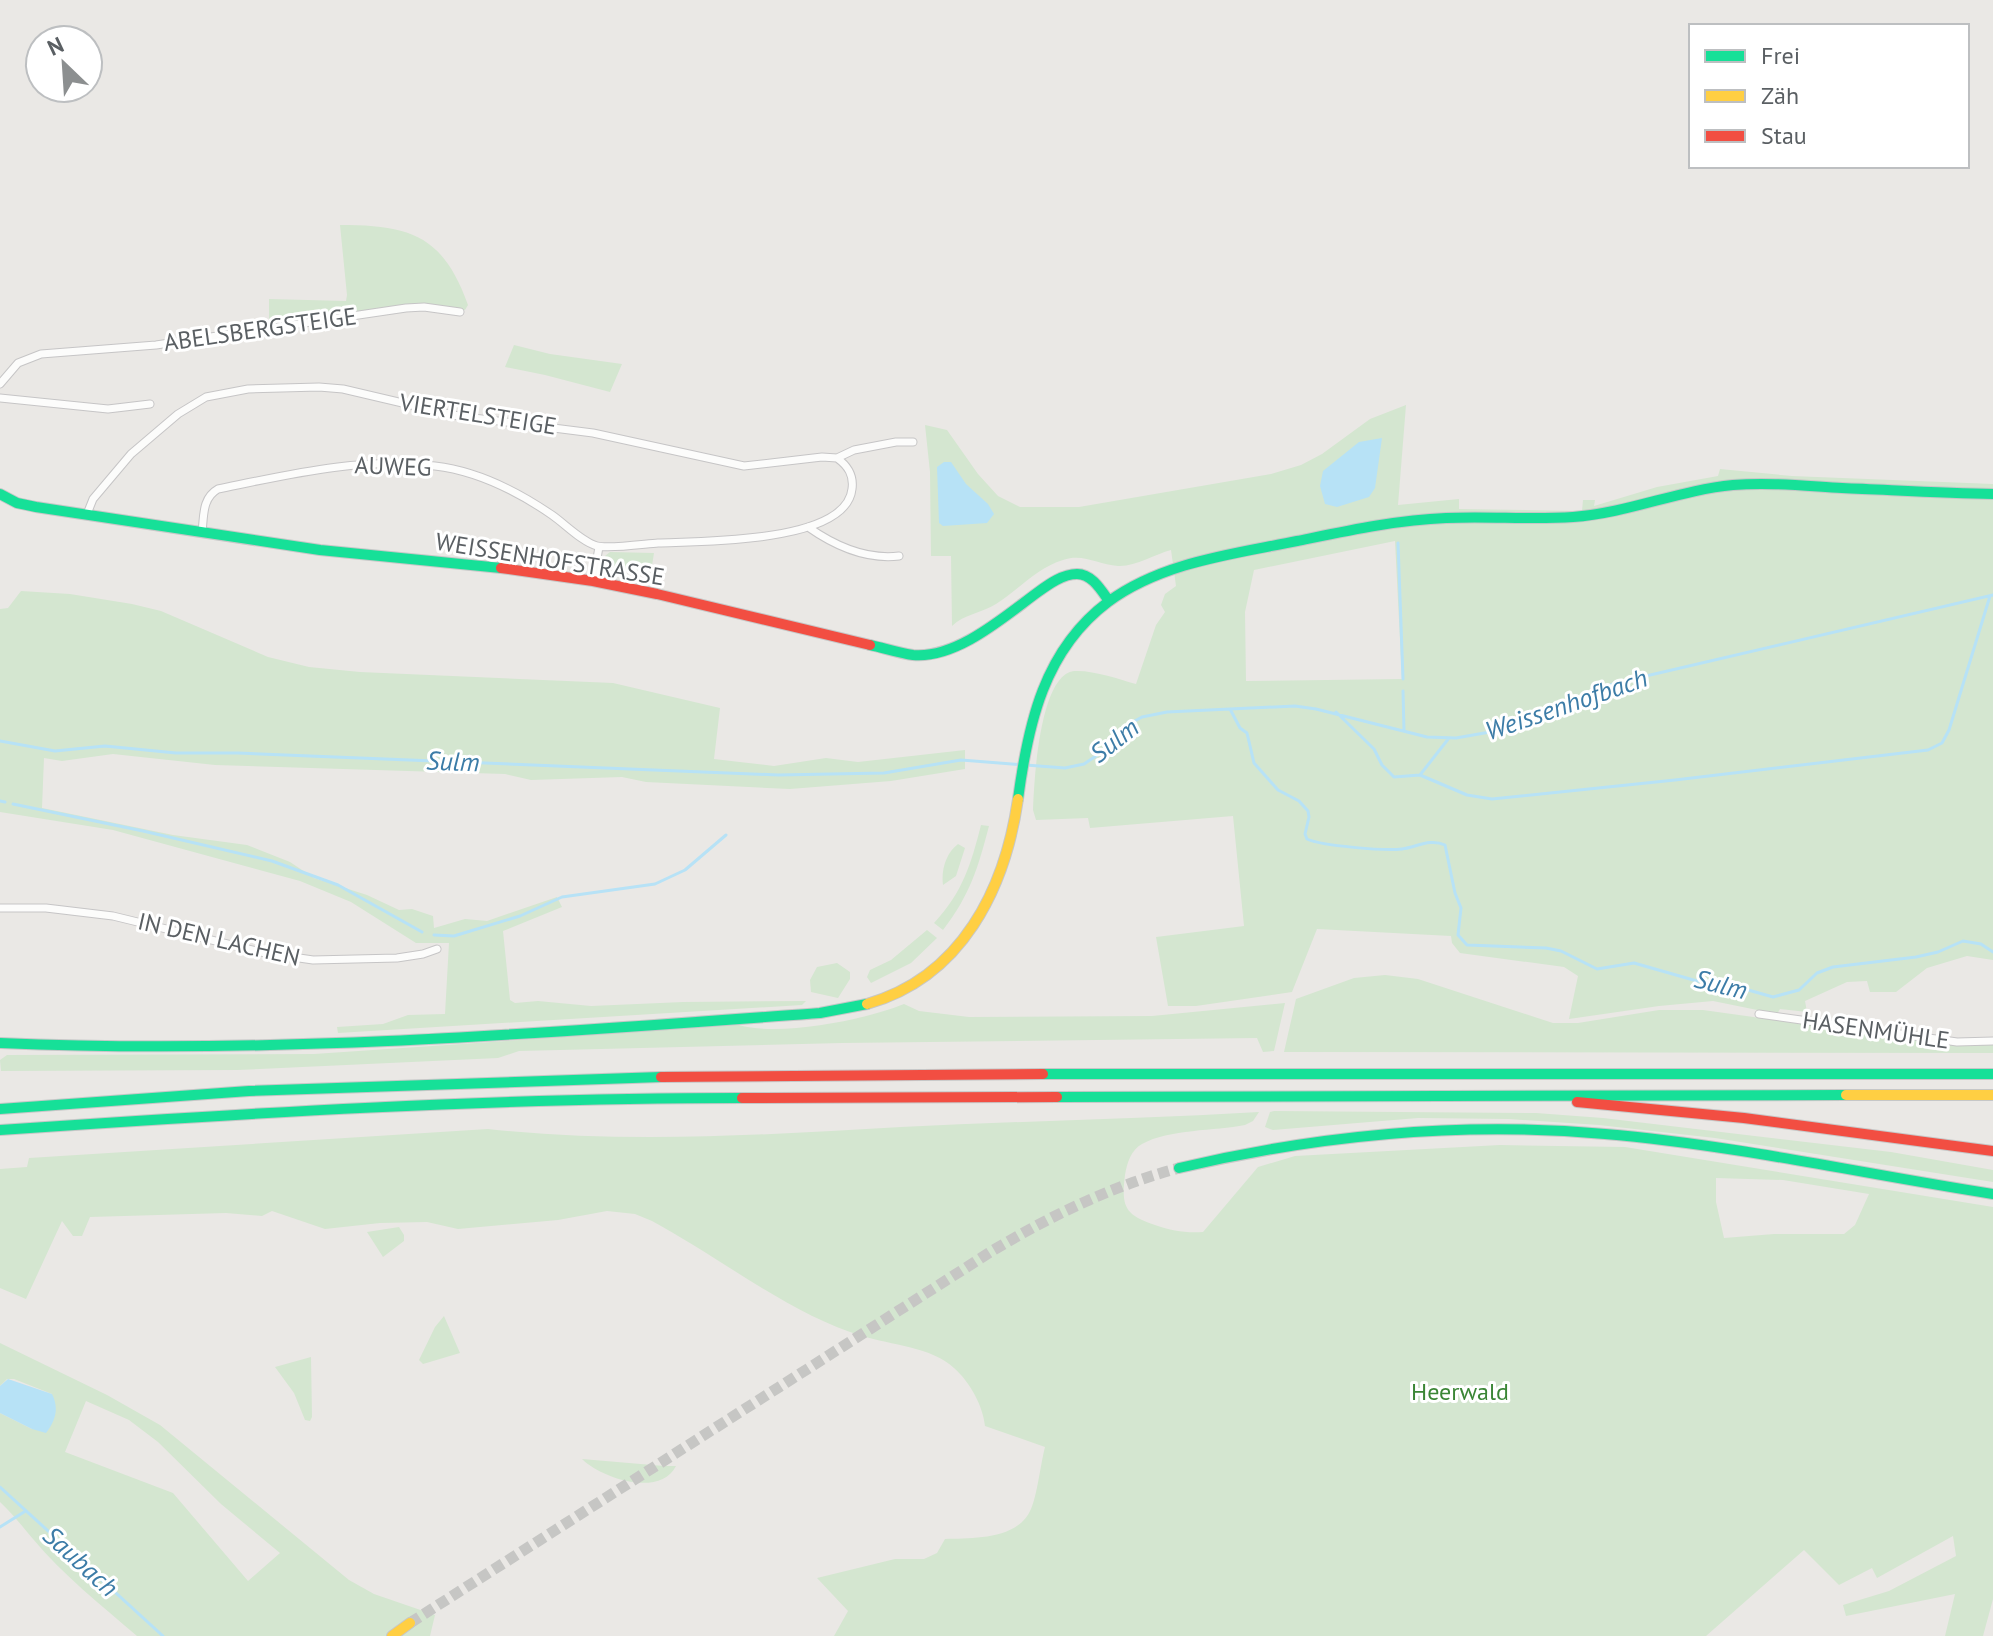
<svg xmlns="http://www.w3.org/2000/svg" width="1993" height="1636" font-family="'PT Sans',sans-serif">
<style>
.green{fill:#d4e6d0;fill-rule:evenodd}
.water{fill:#b7e2f6}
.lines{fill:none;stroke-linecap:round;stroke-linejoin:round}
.stream{stroke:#b7e2f6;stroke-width:3}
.primary-tunnel{stroke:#c6c6c4;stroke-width:11;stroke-dasharray:11 5.5;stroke-linecap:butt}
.street-casing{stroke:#c6c5c6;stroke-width:9}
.fast-casing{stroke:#c6c7c7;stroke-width:12}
.slow-casing{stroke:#c6c7c7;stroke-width:12}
.jam-casing{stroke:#c6c7c7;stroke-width:12}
.street{stroke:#fcfcfb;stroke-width:7}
.fast{stroke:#16e098;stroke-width:10}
.slow{stroke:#ffcf43;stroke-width:10}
.jam{stroke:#f24e42;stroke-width:10}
.labels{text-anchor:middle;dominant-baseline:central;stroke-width:6;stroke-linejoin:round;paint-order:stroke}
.street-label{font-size:24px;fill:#5a5f63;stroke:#fff}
.park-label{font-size:24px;fill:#3b8636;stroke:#fff}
.water-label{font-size:26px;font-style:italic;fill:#3c7ca7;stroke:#fff}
</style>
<rect width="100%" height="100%" fill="#eae8e5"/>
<path class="green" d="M340,225C410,225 443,235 468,305L465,310L424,303L269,323V299L346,301L347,295Z
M514,345L550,354L622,364L610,392L545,375L505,367Z
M1406,405L1398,505L1459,499V509L1582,511L1583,500H1595L1594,506L1657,487L1718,476L1720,469L1792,476L1993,484V960L1967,956L1927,968L1896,992H1870L1867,981L1847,982L1805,1001L1807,1012L1780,1009L1777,1014L1713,1001L1659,1006L1569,1019L1578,976L1564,967L1460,953L1452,943L1451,936L1317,929L1292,992L1196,1006H1168L1156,937L1244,926L1233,816L1090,828L1088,818L1036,820L1033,810C1034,783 1039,675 1074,671C1094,670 1118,679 1136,684L1156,625L1165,612L1161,605L1165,594L1176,586L1171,550C1155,554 1135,567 1118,566C1098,565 1084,553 1063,560C1037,568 1018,590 996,604C982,613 964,614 952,626L951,556H931L930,472L925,425L947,430L978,474L998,496L1020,507H1079L1271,474L1301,465L1322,454L1370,419ZM1395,541L1402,679L1246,681L1245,612L1254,570Z
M610,552L654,553L651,572L603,566L605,556Z
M21,591L70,594L132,604L161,611L268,657L309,667L360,672L613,683L720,708L714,759L774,766L826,758L858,762L965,750V769L891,781L790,789L646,782L622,777L531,780L505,774L215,765L113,754L62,761L44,758L42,808L173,835L247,845L290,862L314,878L367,895L399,910L412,909L433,916L434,928L465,919L487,921L557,897L562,907L503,931L510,1000L515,1003L538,1001L591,1006L683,1002L806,1001L802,1005L338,1033L337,1027L383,1024L408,1015L445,1014L449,943H416L351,902L300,881L113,830L0,812V609L8,608Z
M981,825L989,826C978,868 970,895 943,930L934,923C963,892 971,864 981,825Z
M958,844L965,848L956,876L943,885C941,870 946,853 958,844Z
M927,930L937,938L911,963L871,983L867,977L870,970L891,960Z
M837,963L850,972V979L838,998L811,992L810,980L817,967Z
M1385,975L1418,979L1553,1023H1578L1659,1010H1703L1962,1046L1993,1043V1053L1284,1052L1296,999L1354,978Z
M1285,1003L1274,1051L1263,1052L1257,1038L842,1043L519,1051L498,1058L237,1070L1,1071L0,1060L7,1055L314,1054L739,1025C780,1037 864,1020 904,1004L919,1011L969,1017L1152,1016Z
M1274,1111L1536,1113L1603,1118L1891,1152L1993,1170V1182L1715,1138L1599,1125L1509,1119L1418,1118L1273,1130L1265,1127L1270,1112Z
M1259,1112L1253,1121L1245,1125C1215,1131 1169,1129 1142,1144C1131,1150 1127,1163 1125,1175C1121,1207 1125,1215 1155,1225C1172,1231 1185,1233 1203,1232L1258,1167L1295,1156L1500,1145L1625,1147L1993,1207V1599L1983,1636H1945L1955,1594L1846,1616L1843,1605L1889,1591L1956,1556L1953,1536L1877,1578L1872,1568L1839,1585L1804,1550L1706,1636H834L848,1611L817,1578L895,1559H924L937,1553L945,1539C973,1538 1018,1540 1031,1509C1037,1496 1041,1462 1045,1447L985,1426C983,1406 970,1382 954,1368C932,1347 891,1345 862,1336C790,1314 719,1257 652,1221L635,1214L607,1211L558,1220L458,1229L427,1222L380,1223L325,1229L272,1211L262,1216L226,1213L90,1217L82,1236H73L62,1221L26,1299L0,1288V1169L27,1167L29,1158L488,1129C626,1144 762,1135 901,1127C1020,1121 1140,1119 1259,1112ZM1716,1178L1783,1180L1869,1194L1855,1225L1844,1234H1774L1724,1238L1716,1202Z
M399,1227L404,1235V1241L383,1257L367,1232Z
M444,1316L460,1353L423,1364L419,1360L435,1327Z
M0,1343L107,1395L160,1425L349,1580L374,1594L435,1615L430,1636H137C101,1605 63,1575 33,1539C22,1526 13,1514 0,1502V1413L32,1429L52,1394L14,1379H7L0,1386ZM86,1401L129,1420L158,1442L221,1504L280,1553L248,1581L173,1493L65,1452Z
M311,1357L312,1417L310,1421L305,1420L294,1393L275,1367Z
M582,1459L664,1466H676C660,1498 601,1478 582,1459Z"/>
<path class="water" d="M1382,438L1375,488L1369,497L1337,507L1325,504L1320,486L1323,471L1359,442Z
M944,462H951L966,484L988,504L994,514L987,523L943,526L939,523L937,467Z
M8,1379L52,1394C59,1408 56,1420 46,1433L32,1429L0,1413V1386Z"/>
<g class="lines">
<path class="stream" d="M1398,543L1403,679
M1403,691L1404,731
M1230,709L1295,706L1316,709L1427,737L1456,738L1490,732L1616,683L1993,595
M1336,712L1374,749L1382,765L1394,777L1420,775L1467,795L1492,799L1675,780L1928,750L1942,743L1949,730L1990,596
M0,741L55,751L105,746L176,753H238L778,775L884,773L961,760L1065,768L1084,764L1099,754L1122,728L1142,717L1167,712L1230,709L1240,728L1247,733L1254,763L1278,790L1299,801L1308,811L1309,817L1305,834L1307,839C1322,846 1385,851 1402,849C1417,847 1430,838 1445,845L1455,893L1461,908L1458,935L1467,945L1546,948L1561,951L1597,969L1634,963L1697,981L1734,986L1773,997L1799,990L1817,973L1833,967L1916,957L1938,952L1963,941L1981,944L1993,952
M1420,775L1449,738
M0,801L5,802
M13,804L143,831L272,861L338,885L422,932
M434,935L454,936L520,916L562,897L655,884L685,870L726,835
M0,1487L163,1636
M0,1527L24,1512"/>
<path class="primary-tunnel" d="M410,1623L992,1251C1052,1215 1112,1186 1179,1168"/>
<g class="street-casing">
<path id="street" d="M0,384L18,363L41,354L156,345L406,308L424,307L460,312
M0,398L108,409L150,404
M87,514L93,499L131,454L178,414L206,397L248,389L319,387L343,389L458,416L593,433L744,466L822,457L837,458L854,450L896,442H913
M808,527C835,546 865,560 899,556
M202,532C204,516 202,498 218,489C291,474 360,457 435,466C478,471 517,491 552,515C565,524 582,542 597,546C609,549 644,544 658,543C698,541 846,544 852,489C854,475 848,466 837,458
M593,581L599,547
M0,908H46L113,916L265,953L313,960L397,958L423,954L437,949
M1759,1014L1957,1042L1993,1041"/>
</g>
<g class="fast-casing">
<path id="fast" d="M0,494L17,503L36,507L320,550L501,568
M870,645C884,648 899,653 913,655C957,659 1005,616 1038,592C1049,584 1063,574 1077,574C1092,574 1101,590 1109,601
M1018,799C1028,724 1044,650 1108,602C1162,562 1234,554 1297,541C1346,531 1396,520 1446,518C1489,516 1531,520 1573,517C1628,513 1679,490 1733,485C1769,482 1806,486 1842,488C1892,490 1943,493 1993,494
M0,1043C274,1055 547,1033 820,1013L867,1004
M1043,1074H1993
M1057,1097L1846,1095
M0,1109L249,1091L661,1077
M0,1130C247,1113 494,1098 742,1098
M1179,1168C1319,1135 1461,1121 1605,1134C1735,1145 1864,1174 1993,1194"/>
</g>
<g class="slow-casing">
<path id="slow" d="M867,1004C962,977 1005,889 1018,799
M1846,1095H1993
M392,1636L410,1623"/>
</g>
<g class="jam-casing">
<path id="jam" d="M501,568L593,581L657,594L870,645
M661,1077L1043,1074
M742,1098L1057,1097
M1577,1102L1744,1118L1993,1151"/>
</g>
<use href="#street" class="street"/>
<use href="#fast" class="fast"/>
<use href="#slow" class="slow"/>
<use href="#jam" class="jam"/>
</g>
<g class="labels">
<g class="street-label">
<text transform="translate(260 329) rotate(-8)">ABELSBERGSTEIGE</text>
<text transform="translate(478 414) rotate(9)">VIERTELSTEIGE</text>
<text transform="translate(393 466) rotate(2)">AUWEG</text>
<text transform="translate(550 559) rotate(9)">WEISSENHOFSTRASSE</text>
<text transform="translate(219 939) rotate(13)">IN DEN LACHEN</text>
<text transform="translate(1876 1030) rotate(8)">HASENMÜHLE</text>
</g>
<g class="park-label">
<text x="1460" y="1391">Heerwald</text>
</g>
<g class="water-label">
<text transform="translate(1566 704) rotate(-19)">Weissenhofbach</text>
<text transform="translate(1114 740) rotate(-38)">Sulm</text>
<text transform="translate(453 761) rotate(2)">Sulm</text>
<text transform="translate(1721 984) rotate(14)">Sulm</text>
<text transform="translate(81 1561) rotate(42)">Saubach</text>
</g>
</g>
<rect x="1689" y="24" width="280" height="144" fill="#ffffff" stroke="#bdbfc1" stroke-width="2"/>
<rect x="1705" y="50" width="40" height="12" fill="#16e098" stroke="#bdbfc1" stroke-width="2"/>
<text x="1761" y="64" font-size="24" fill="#5a5f63">Frei</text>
<rect x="1705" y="90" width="40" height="12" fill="#ffcf43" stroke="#bdbfc1" stroke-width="2"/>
<text x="1761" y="104" font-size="24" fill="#5a5f63">Zäh</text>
<rect x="1705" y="130" width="40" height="12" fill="#f24e42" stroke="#bdbfc1" stroke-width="2"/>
<text x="1761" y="144" font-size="24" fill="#5a5f63">Stau</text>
<g transform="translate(64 64) rotate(335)"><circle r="38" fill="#ffffff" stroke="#bdbfc1" stroke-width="2"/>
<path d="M0-6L14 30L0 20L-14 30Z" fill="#8c8f90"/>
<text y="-12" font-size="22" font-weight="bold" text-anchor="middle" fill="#5a5f63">N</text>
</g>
</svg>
